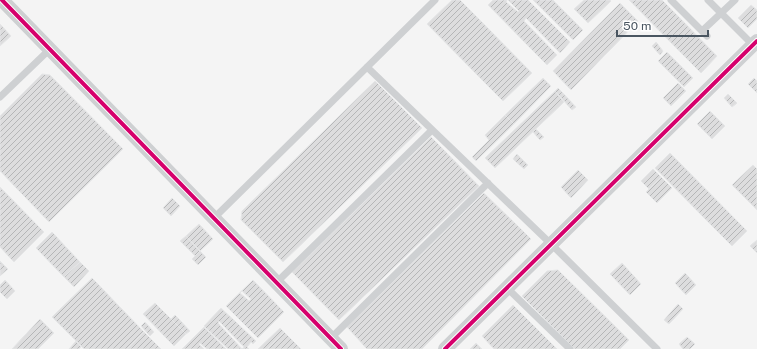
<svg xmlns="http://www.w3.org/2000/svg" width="757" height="349" font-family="'Public Sans',sans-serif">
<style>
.building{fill:url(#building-hatch);stroke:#e5e6e7;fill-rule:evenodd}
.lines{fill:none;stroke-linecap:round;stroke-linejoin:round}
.lane{stroke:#ced0d2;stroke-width:7}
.street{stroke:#ced0d2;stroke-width:14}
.cycleway-casing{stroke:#fff;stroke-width:6}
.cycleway{stroke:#d6006c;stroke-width:4}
</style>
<defs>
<pattern id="building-hatch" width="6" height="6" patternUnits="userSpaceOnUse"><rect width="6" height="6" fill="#ddddde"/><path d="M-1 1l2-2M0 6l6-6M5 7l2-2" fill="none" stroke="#b5b6b7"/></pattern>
</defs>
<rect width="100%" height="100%" fill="#f4f4f4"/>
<path class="building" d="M452,0H460L532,73L503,101L427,24Z
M493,0H507L506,2L518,12L519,11L508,0H528L570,42L560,53L526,18L524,21L557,55L547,65L488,5Z
M533,0H553L583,30L573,40Z
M584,0H610L611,1L588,23L574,9Z
M629,0H662L717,56L701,73Z
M620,3L638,21L571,90L553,71Z
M751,5L757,10V19L748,28L738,18Z
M0,24L11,36L0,46Z
M656,42L663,51L660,55L652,46Z
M667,52L693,78L684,87L658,61Z
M42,74L50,75L123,149L49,222L0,171V116Z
M543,78L551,86L514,124L505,115Z
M754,78L757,81V93L748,84Z
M375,81L422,128L283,262L241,220L242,211Z
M678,83L686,91L671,106L663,98Z
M558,88L576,107L572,110L555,91Z
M555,91L564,102L495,168L485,158Z
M728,94L737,103L732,107L724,98Z
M710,111L725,126L712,139L697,124Z
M505,115L514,124L476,161L472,157L489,140L485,135Z
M536,129L544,137L540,140L533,132Z
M431,137L479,186L339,320L292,272Z
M670,153L747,231L732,246L655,168Z
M517,154L528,165L524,169L513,159Z
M753,165L757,169V210L732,185Z
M653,169L661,177L649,189L641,181Z
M578,170L588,180L571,198L561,187Z
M661,177L672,188L657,203L646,192Z
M0,187L44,232L14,262L0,247Z
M484,193L531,239L422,349H367L347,327Z
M172,198L180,206L171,216L163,208Z
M199,224L213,239L200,251L186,236Z
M52,232L80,262L64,277L36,248Z
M186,236L200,251L195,256L180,241Z
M757,240V253L750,246Z
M200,251L206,257L198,265L192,259Z
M0,261L8,269L0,276Z
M80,262L89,271L74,287L64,277Z
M622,263L641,284L630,295L610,274Z
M558,270L629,340L620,349H575L522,296L547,271Z
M685,273L696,285L686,295L675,283Z
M92,278L144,332L127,349H84L52,317Z
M5,280L15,291L7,299L0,292V285Z
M253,280L284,312L258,338L226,306ZM242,291L251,299L249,301L240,293Z
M155,303L186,334L174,346L143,314Z
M678,304L683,309L669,324L664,320Z
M513,305L557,349H494L482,336Z
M221,308L256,341L253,344L251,342L247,347L249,349H228L204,326ZM219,321L244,347L242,349L218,323Z
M175,315L190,331L186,334L171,319Z
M40,319L54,333L38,349H12Z
M145,322L154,332L150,336L141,326Z
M204,327L226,349H207L200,343L199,344L204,349H182Z
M280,328L284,332L267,349H258Z
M144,332L161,349H127Z
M284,332L301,349H267Z
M687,337L695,344L690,349H683L679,344Z
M76,341L81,347L79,349H69Z
M476,343L482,349H470Z"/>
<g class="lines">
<path class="lane" d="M671,0L707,36
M708,0L753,45
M702,31L735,0
M367,67L551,244L657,349
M0,97L50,49
M214,218L435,0
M277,282L432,130
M507,288L570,349
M331,338L488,183"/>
<path class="street" d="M2,0L341,349
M445,349L757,41"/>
<g class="cycleway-casing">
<path id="cycleway" d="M2,0L341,349
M445,349L757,41"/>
</g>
<use href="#cycleway" class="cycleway"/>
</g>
<path d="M617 30v6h91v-6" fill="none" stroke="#4a5661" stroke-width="2"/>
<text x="623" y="30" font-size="12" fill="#4a5661" stroke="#ffffff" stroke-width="3" paint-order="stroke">50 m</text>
</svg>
